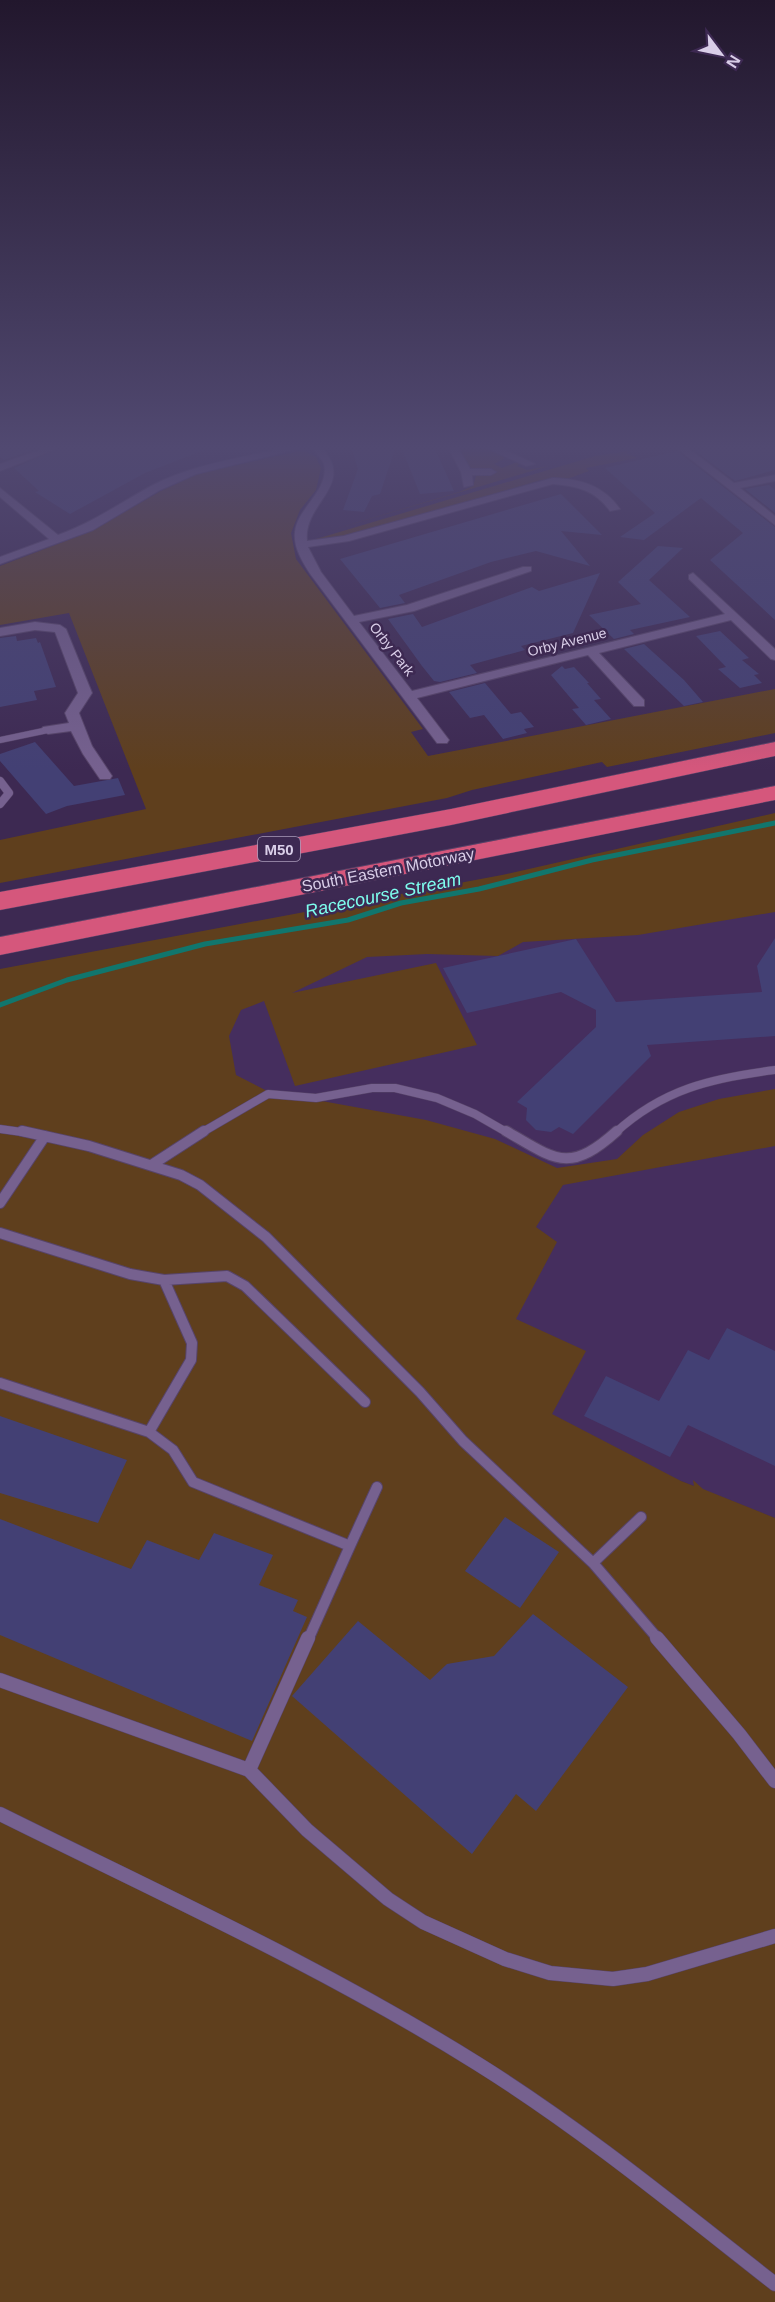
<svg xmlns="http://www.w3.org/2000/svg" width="775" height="2302" font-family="Helvetica,sans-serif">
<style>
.built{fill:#452e5e}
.green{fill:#5f3f1d}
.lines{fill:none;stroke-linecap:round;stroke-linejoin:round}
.stream{stroke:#11766d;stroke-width:5}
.building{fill:#434074}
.service-far3-casing{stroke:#574469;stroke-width:7}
.service-far2-casing{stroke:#574469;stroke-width:9}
.service-far1-casing{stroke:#574469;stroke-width:12}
.service-casing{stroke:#574469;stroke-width:15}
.minor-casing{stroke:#574469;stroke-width:2}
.motorway-casing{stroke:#574469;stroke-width:1}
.service-far3{stroke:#76618f;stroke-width:6}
.service-far2{stroke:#76618f;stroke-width:8}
.service-far1{stroke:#76618f;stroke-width:10}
.service{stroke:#76618f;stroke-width:14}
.minor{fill:#76618f;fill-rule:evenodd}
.motorway{fill:#d5577c;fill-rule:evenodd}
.labels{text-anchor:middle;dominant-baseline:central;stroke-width:5;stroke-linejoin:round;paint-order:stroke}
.far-street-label{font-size:14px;fill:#d9cee8;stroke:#3d2952}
.shield{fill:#3d2952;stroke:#aa9cbb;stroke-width:1.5}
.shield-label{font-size:15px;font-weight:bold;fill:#d9cee8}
.street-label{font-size:16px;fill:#d9cee8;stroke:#3d2952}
.water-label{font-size:18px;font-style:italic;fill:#7efeee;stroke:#3d2952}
</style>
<rect width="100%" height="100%" fill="#3d2952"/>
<path class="built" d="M775,836V1518L681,1481L522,1443L154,1119L164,959Z"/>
<path class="green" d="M459,449H490L503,456L504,459L494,464L502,468L517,462L522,463L517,466L527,470L549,466L315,535L459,492L473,486L476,476L492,475L491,470L471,468Z
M303,450L316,457L321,468L316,490L300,510L291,533L296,559L423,729L411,732L428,756L775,689V733L607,767L602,762L472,790L447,798L0,883V840L146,809L69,613L0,625V566L92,531L161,491L198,474Z
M629,451L626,453L637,458L586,468L589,471L567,479L541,480L340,539H316L595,456Z
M775,813V912L638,935L523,942L498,956L427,954L367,957L292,993L436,963L477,1045L295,1086L264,1001L241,1010L229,1036L236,1075L267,1091L426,1120L495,1139L557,1168L617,1159L643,1135L679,1112L719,1099L775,1089V1146L563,1185L536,1227L557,1242L516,1319L586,1351L552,1414L681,1481L694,1486L693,1480L703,1489L775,1518V2302H0V969L502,875Z"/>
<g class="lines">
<path class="stream" d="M0,1005L67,980L205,944L348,920L401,903L479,889L592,860L775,823"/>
</g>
<path class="building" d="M0,449H36L4,460L0,457Z
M58,449H204V450L145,473L70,514L35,492L39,491L14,468Z
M352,449H395L380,494L372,496L364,512L343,510L358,469Z
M402,449H435L454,491L420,494Z
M693,449H775V470L735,481Z
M677,451L775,527V620L710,560L743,533L701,498L644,540L620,537L655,513L605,468Z
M769,485L775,490V513L745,489Z
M561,494L602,535L561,531L590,566L536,551L491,562L399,595L405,603L380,608L340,559Z
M658,546L683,548L649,580L690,617L630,630L634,634L614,639L589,615L641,604L618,582Z
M600,573L573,633L521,646L525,650L470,665L477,673L440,682L434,681L422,666L388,619L413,614L422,627L532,587L539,591Z
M720,631L749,658L742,660L759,674L754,675L762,683L740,688L718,669L726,667L696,636Z
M16,636L17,641L36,638L38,643L40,642L56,687L34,691L37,700L0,707V638Z
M644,644L684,680L703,702L684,706L624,649Z
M562,666L565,669L574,667L589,683H587L601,699L594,700L611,719L586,725L572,709L579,708L551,675Z
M485,683L511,714L521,712L534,727L524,729L527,733L503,739L484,715L470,718L449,692Z
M35,742L74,786L118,778L125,795L67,806L46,814L0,761V754Z
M775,938V1036L647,1045L651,1056L573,1134L559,1127L551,1132L536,1130L526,1120L527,1108L517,1102L596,1027V1010L561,992L467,1013L443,968L576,939L616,1002L762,992L757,966Z
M727,1328L775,1351V1466L688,1425L670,1457L584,1416L606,1376L659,1401L688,1350L709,1360Z
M0,1416L127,1460L98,1523L0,1493Z
M505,1517L559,1552L520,1608L465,1571Z
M0,1519L131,1569L147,1540L199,1560L214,1533L273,1555L259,1585L298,1600L293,1611L307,1617L252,1741L0,1635Z
M533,1614L628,1687L536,1811L516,1794L472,1854L292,1696L358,1621L430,1680L447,1664L494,1656Z"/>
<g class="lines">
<g class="service-far3-casing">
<path id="service-far3" d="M0,740L48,730"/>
</g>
<g class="service-far2-casing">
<path id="service-far2" d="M0,781L9,793L0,804
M0,1129L29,1133
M201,1133L268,1094L316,1098L372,1088H395L437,1098L475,1114L508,1133
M615,1133C663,1089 712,1078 775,1070"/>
</g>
<g class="service-far1-casing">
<path id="service-far1" d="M22,1131L89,1146L181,1175L200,1185L266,1237L420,1392L463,1441L593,1563L659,1640
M506,1131C556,1160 569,1174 617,1131
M153,1164L204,1131
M0,1203L45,1136
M0,1233L130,1274L164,1280L192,1343L191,1360L149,1432L0,1383
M164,1280L227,1276L245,1286L365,1402
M149,1432L173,1450L193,1482L350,1546L308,1640
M350,1546L377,1487
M593,1563L641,1517"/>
</g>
<g class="service-casing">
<path id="service" d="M657,1638L739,1734L775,1781
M0,1680L249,1770L307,1830L388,1899L423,1922L505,1959L550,1973L613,1979L647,1974L775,1936
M249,1770L308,1638
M0,1814C161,1894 325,1968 478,2064C582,2129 678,2208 775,2284"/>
</g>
<g class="minor-casing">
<path id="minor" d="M42,449H56L0,471V464Z
M279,449H297L196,474L160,490L93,530L0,564V557L49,539L0,497V488L58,535C92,523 120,503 151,486C191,465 236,459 279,449Z
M313,449H323C355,486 303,503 307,541L344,536L553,478C581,479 603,485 620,509L610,511C596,491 578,486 553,484L349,541L308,547L321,572L354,616L407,605L523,567H531V571L414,611L359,622L412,691L725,614L689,579V575L693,573L775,649V660L771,659L731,620L599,653L644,700V706H634L588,655L417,698L449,740L447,743H437L311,575C303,563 293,547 295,532C297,508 330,490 324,464C322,459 316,453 313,449Z
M449,449H459L470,469H491L496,472L491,475H472L473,485L464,487L461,472Z
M489,449H503L535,464L526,466Z
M678,449H689L734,483L775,475V481L740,488L775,516V525Z
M35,622L60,625L66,629L92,693L79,713L92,746L112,776L110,779H100L83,754L71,731L48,734L41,730L43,727L69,723L65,713L78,693L55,632L35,630L0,636V628Z"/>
</g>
<g class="motorway-casing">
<path id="motorway" d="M775,742V756L451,825L0,910V892L451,809Z
M775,786V800L0,955V937Z"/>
</g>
<use href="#service-far3" class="service-far3"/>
<use href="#service-far2" class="service-far2"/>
<use href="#service-far1" class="service-far1"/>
<use href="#service" class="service"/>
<use href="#minor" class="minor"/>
<use href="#motorway" class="motorway"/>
</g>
<linearGradient id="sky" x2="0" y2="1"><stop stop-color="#22172d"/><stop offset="0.58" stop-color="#514971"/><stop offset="1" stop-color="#514971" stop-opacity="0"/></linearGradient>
<rect width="775" height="771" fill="url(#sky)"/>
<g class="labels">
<g class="far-street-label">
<text transform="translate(567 642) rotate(-14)">Orby Avenue</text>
<text transform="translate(392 649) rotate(52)">Orby Park</text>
</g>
<rect class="shield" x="258" y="837" width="42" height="24" rx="4.5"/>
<g class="shield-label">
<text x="279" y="849">M50</text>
</g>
<g class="street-label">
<text transform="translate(388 870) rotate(-11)">South Eastern Motorway</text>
</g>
<g class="water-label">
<text transform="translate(383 895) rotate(-12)">Racecourse Stream</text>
</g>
</g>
<g transform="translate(721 54) rotate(122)" stroke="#3d2952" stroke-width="4.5" paint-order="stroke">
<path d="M0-4.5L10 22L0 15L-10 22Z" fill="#d9cee8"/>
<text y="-9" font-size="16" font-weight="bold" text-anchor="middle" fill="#d9cee8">N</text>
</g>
</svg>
